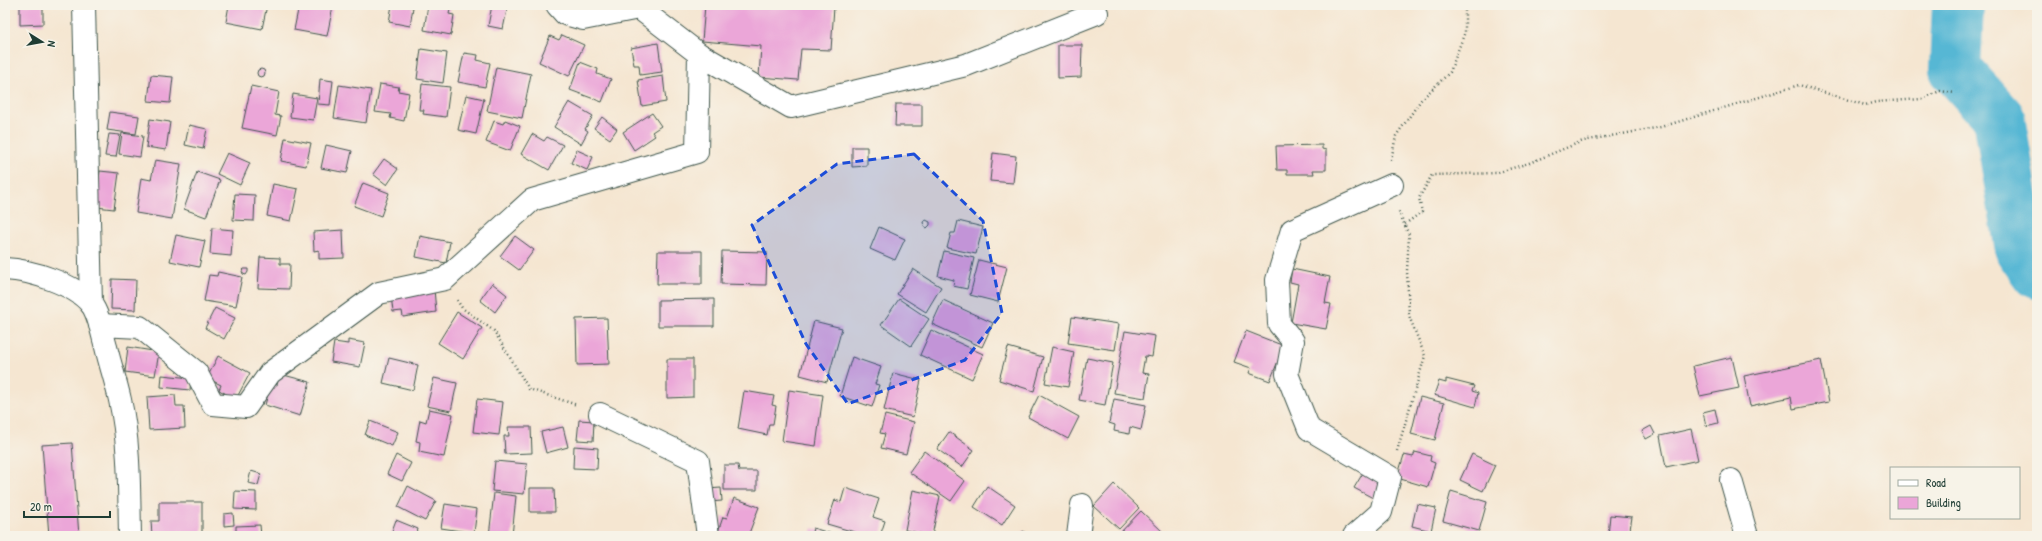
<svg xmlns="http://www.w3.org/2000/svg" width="2042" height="541" font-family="'Patrick Hand',sans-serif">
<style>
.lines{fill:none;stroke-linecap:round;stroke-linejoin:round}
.river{stroke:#56b7d4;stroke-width:52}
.building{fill:#eba6d8}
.street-casing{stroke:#3f564c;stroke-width:24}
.secondary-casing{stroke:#3f564c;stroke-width:24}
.path{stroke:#3f564c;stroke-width:2.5;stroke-dasharray:1 3;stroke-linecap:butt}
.street{stroke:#fff;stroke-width:22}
.secondary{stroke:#fff;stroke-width:22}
.marked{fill:#1d4ed8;fill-opacity:0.2;stroke:#1d4ed8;stroke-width:3;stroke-dasharray:8 5;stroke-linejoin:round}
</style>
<rect width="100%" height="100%" fill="#f7f3e8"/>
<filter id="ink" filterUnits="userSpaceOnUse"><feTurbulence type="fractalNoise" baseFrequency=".025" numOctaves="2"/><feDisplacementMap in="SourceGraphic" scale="8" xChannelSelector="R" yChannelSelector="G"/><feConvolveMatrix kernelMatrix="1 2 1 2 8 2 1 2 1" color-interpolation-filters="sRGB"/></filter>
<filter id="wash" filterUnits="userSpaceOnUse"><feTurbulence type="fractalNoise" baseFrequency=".012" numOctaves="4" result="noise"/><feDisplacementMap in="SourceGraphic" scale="16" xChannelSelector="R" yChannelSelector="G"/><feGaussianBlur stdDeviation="0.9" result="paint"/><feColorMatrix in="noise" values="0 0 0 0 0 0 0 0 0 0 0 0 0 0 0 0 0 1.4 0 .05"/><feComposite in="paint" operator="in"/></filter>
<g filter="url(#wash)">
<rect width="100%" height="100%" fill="#f5e6d1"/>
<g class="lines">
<path class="river" d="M1958,5L1955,69L1999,118L2021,250L2037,273"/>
</g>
<g id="blocks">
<path class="building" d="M20,5H43V24L20,25Z
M229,5H267L262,29L226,22Z
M299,5L333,6L327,36L294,30Z
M392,5L413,7L410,26L389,22Z
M428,5H451L449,14L454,15L451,35L424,30Z
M492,5H508L503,29L488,26Z
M705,5H804L834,7L831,50L801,49L798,80L759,77L761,46L702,41Z
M562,35L584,45L569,76L539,62L550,36L559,40Z
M658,43L662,72L640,75L639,65H634L631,48Z
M1058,45H1082L1081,77L1058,78Z
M421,49L447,53L443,83L417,79Z
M464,53L478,55L477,60L490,63L485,87L458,82Z
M580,62L598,69L597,74L611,79L602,102L570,90Z
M496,67L531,74L522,118L487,111Z
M257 73a4 4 0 1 1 8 0a4 4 0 1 1-8 0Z
M151,75L173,77L170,103L148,101Z
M663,76L666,102L642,106L638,80Z
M320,79L333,81L330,105L318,104Z
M380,84L399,87L398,91L409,93L404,121L390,118L391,114L375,112Z
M422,84L450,87L446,117L423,114L424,110H419Z
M339,85L371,90L366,123L334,118Z
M251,86L279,92L275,115L281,116L277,135L242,128Z
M293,94L317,98L313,120L290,117Z
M466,95L484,99L476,134L458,130Z
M569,102L593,116L585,129L588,131L581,144L554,127Z
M896,104H922V126H895Z
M110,112L139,116L136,134L107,130Z
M652,113L661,126L652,132L655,136L634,150L623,132Z
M602,117L617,129L610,139L594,128Z
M150,119L170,122L166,150L146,147Z
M505,120L520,126L510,151L486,142L494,121L503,124Z
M189,125L207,129L203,149L185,145Z
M122,133L143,136L140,157L119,154Z
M109,134L120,135L116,157L105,156Z
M532,134L544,141L547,137L563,145L549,170L521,154Z
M285,138L311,143L306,166L281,161Z
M326,145L352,151L347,173L321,168Z
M1322,145V149L1326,150V170H1313L1314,174H1287V170H1277L1276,146Z
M852,147H867V166L852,167Z
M577,150L593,157L587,170L571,163Z
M227,153L250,163L240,185L217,174Z
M993,153L1016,156L1013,183L990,181Z
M384,159L398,169L387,185L373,174Z
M155,160L181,164L172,219L136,213L141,178L151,180Z
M100,171L119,173L114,209L96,207Z
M197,172L220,180L206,217L184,209Z
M363,183L389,193L381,216L354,206Z
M273,184L298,189L291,221L267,216Z
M235,194L255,195L254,221L233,220Z
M926,220L930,222V225L927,228L924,226L923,222Z
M958,221L983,227L976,254L947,248L951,233H955Z
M879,227L905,239L895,260L870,249Z
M212,228L233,230L231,256L210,254Z
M343,230L344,258L319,259V250L314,251L313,232Z
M176,235L205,241L199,267L170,261Z
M420,236L450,242L446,263L416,257Z
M515,236L534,250L519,270L500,256Z
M658,251H702V284H657Z
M722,251L767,252L766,285L721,284Z
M944,251L974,258L967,289L953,286L954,280L938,276Z
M260,257L280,258V264H290L289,289L258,288Z
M979,260L1007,267L998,302L970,295Z
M244,269H248V272L246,275L243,274L242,271Z
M913,269L941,287L926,312L897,294Z
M1292,269L1330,277L1325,303L1331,304L1326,329L1291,323L1298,284L1290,282Z
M218,272L242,277L236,306L204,301L209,275L217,276Z
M112,279L136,280L135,310L111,309Z
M492,283L507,295L495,312L480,300Z
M434,289L436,312L403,317L402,311L393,312L391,295Z
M714,299V326H658V300Z
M899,299L929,319L911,346L881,325Z
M943,300L993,323L982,347L932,324Z
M215,308L235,318L224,339L205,328Z
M457,312L482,328L463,359L438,343Z
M1072,317L1119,324L1115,350L1068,343Z
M607,318L609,364L577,365L576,319Z
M814,321L842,328L827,382L800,375Z
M931,330L983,354L972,379L920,355Z
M1125,331L1155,336L1152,357L1145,356L1142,373L1149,374L1145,398L1114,393Z
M1246,331L1284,346L1270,381L1249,373L1251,368L1234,362Z
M348,340L365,343L360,367L331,362L334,342L348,344Z
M128,347L159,352L155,376L125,372Z
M1008,347L1043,357L1034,391L999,380Z
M1052,347L1074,352L1068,387L1045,383Z
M218,356L250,373L236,399L219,390L221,385L207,378Z
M852,357L881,367L875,384L879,385L872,407L840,396Z
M1732,357L1739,388L1700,396L1693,366Z
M389,358L418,365L413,390L383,383Z
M1087,358L1113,363L1105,405L1079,400Z
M667,359H693V397L667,398Z
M1821,360L1829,402L1793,409L1791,397L1750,406L1744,376Z
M893,373L921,380L913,417L884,410Z
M280,374L310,382L300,416L265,405L271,383L277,385Z
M162,375L191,378L190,390L161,387Z
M434,378L457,383L451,411L427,406Z
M1446,379L1474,386L1472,391L1478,393L1475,407L1434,395L1439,381L1446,383Z
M789,390L823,395L816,446L782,441Z
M744,391L774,396L772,405L776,406L773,424H769L767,435L738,429Z
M175,395L176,406H184L185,428L149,430L147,397Z
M1039,395L1079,417L1068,439L1028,417Z
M1420,397L1444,403L1435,440L1411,434Z
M477,399L503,402L499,435L473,432Z
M1114,399L1146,405L1141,430L1130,427L1129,434L1114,431L1115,425L1109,423Z
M429,409L453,414L444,457L419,452L420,442L416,441L420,420L426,422Z
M1715,409L1718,423L1706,426L1703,412Z
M885,415L914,422L906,454L881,448L885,434L880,433Z
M579,420L594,421L593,441L577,440Z
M370,421L398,432L392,446L365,435Z
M1651,426L1655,434L1646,439L1642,431Z
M508,427H531L532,453L505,454L504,436H509Z
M563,427L568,447L546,453L541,432Z
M1691,429L1698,460L1666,467L1660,436Z
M949,432L974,450L962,467L937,449Z
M72,443L79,536H49L42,445Z
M574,446L598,448L597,469L573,468Z
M924,451L965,481L951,501L909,472Z
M1415,452L1431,456L1430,461L1435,463L1428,487L1397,478L1404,455L1413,457Z
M1472,454L1495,465L1483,491L1460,480Z
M396,455L411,463L402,481L387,474Z
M495,461L527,464L524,494L492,491Z
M724,465H738L739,471H757V490H724Z
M251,471L261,474L258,485L248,483Z
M1363,473L1381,483L1373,498L1354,488Z
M1114,484L1139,508L1119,529L1094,506Z
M408,486L436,501L425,521L398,507Z
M987,486L1015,505L1002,525L974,507Z
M530,488H554L555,512H530Z
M721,488L722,501L708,502L707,489Z
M845,488L879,499L873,517L885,521L880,536H868L827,524L835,500L841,502Z
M913,490L940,496L932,536L905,530Z
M235,491L256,492V510L234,509Z
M1451,491L1487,502L1479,531L1443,521Z
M494,493L516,496L512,536H489Z
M734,498L759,507L748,536H729L718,532L723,517L727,518Z
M159,502H202V536H152L151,521H159Z
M445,504L477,509L474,533L441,528Z
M1417,504L1436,508L1431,531L1412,526Z
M1141,511L1163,532L1159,536H1117Z
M233,513L234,525L224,526V514Z
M1610,515L1632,517L1629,536H1608Z
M396,520L418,529L416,536H390Z
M260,525L261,536H236V526Z
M813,528L839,536H811Z
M1023,531L1030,536H1020Z"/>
</g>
</g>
<g filter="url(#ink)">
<use href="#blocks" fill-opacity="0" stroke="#3f564c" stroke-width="1"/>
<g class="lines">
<g class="street-casing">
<path id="street" d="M84,5L91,304
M557,5L565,14L583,19L639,8L699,54L791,107L966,65L1097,13
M100,325L140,327L196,372L213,404L246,407L270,373L379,293L445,279L532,200L697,152L699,54
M600,414L698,461L708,536
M1731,480L1747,536
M1078,536L1082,505
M1354,536L1381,512L1390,477L1309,429L1287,374L1293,341L1279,324L1277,280L1292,230L1392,185"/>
</g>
<g class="secondary-casing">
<path id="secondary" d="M5,269C30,270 75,284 91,304C99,314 102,334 106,347C110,364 116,382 120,400C130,444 129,491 130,536"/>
</g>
<path class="path" d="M1391,160L1396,136L1421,100L1450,72L1465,32V5
M1405,224L1422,212L1419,198L1432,175L1496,173L1529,163L1583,141L1661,127L1799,85L1865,105L1876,102L1922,99L1940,91L1955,93
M457,300L462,308L494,331L529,389L577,405
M1397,451L1425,356L1409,316L1407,271L1409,235L1398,210"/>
<use href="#street" class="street"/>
<use href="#secondary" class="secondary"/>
</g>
</g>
<path class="marked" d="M914,154L983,221L1002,313L965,360L848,404L806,344L752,225L837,164Z"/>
<rect width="2042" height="541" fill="none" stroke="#f7f3e8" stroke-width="20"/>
<rect x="1890" y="467" width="130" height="52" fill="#f7f3e8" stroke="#a1aaa0"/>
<rect x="1898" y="480" width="20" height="6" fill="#ffffff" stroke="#a1aaa0"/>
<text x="1926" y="487" font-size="12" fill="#1f3d34">Road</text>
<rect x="1898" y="497" width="20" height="12" fill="#eba6d8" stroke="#a1aaa0"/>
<text x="1926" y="507" font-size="12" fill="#1f3d34">Building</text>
<g transform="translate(42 42) rotate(101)" stroke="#f7f3e8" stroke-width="3" paint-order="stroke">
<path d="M0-3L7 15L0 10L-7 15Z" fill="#1f3d34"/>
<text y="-6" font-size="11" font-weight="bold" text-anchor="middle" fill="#1f3d34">N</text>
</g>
<path d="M24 511v6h86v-6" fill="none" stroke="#1f3d34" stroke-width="2"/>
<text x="30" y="511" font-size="12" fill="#1f3d34" stroke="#f7f3e8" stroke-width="3" paint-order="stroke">20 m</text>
</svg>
